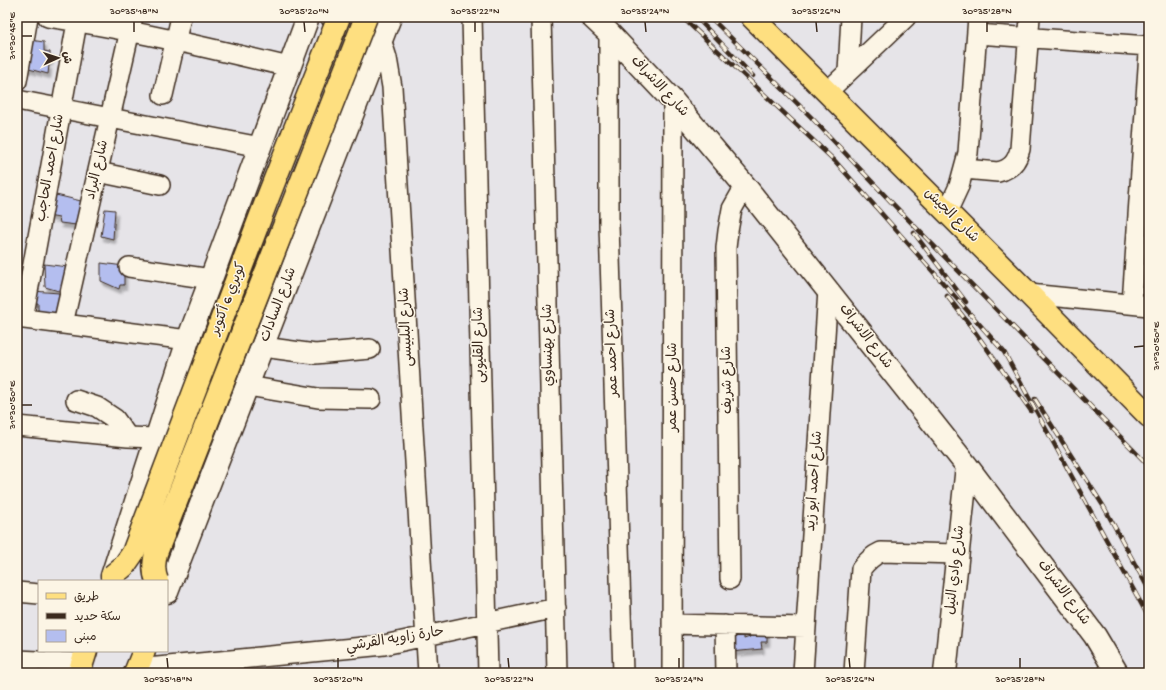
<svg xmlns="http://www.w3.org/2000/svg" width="1166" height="690" font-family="'Gochi Hand','Playpen Sans Arabic',sans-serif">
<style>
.building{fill:#b4beef;stroke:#3b2a1e;filter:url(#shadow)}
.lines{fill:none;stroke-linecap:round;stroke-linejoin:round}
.street-casing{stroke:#3b2a1e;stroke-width:22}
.secondary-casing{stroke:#3b2a1e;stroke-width:25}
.primary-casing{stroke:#3b2a1e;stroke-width:25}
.highway-casing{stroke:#3b2a1e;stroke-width:25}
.street{stroke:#fcf5e5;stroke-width:19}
.secondary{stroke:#fcf5e5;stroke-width:22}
.primary{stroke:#fedf80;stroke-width:22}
.highway{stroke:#fedf80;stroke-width:22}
.rail-casing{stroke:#3b2a1e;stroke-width:4.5}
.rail{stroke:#fcf5e5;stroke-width:3;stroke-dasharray:9;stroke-linecap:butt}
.highway-bridge-casing{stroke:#3b2a1e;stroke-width:25;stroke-linecap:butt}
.highway-bridge{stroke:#fedf80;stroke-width:22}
.ticks{fill:none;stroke:#3b2a1e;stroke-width:1.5}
.labels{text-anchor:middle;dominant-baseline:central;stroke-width:3;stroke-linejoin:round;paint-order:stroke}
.street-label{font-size:14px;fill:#3b2a1e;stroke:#fcf5e5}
.neatline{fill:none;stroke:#3b2a1e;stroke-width:1.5}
.ticks-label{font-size:10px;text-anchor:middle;fill:#3b2a1e}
</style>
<defs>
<filter id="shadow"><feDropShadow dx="2.5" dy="4.5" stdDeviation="1" flood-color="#0004"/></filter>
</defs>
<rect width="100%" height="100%" fill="#e6e4e8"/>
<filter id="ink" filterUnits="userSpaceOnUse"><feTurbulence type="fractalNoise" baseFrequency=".025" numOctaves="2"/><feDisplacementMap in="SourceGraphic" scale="8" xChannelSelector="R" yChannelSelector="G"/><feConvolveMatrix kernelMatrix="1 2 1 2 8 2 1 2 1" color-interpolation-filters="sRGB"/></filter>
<g filter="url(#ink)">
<path class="building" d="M30,40L44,42V51L50,52V61L46,62V65H49L48,74L25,68Z
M56,195L81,201L76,225L60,223L59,218L48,216Z
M105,209L115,210L113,239L101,236Z
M101,263L124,266V285H120L119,289L101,281Z
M44,264L68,267V285H62V292L45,287Z
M33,291L59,293L57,316H38V303H32Z
M730,629L744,631V639L750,637L751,631H767V642H761L762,649L731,652Z"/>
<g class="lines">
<g class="street-casing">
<path id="street" d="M48,17C129,29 209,48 289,67
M330,17L381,39L387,58L392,87L428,673
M472,17L488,673
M541,17L557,673
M609,33V225L623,673
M977,34L1149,46
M848,72L851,17
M17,81L28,17
M827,92L906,17
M163,95L181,17
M17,100L260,147
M964,169L998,172C1011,169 1017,162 1020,149L1030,17
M98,172L160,185
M947,212L959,186L968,153L978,17
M129,267L211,279
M1029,294L1149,306
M1132,304L1149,53
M17,318L188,340
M23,319L78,17
M63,324L133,17
M263,347L315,354L370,349
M248,386L318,398L371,399
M76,400L97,407L115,419L128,437
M17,426L128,437L156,438
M730,579L726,248L728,231L732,209L745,186
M17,592L39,594
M672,624L806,627
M725,625L726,673
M17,660L82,663
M137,669L384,645L556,608
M672,673L673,101
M803,673L828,290
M854,673L861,569C867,561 872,556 881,552L958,554"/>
</g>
<g class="secondary-casing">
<path id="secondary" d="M592,17L609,33L673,101L745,186L967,466L1095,636L1117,673
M112,576L188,340L211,279L308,17
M167,592L390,17
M945,673L967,466"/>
</g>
<g class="primary-casing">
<path id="primary" d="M752,17L1029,294L1149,416"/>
</g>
<g class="highway-casing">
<path id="highway" d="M79,673L86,651
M135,673L144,651"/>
</g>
<use href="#street" class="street"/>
<use href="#secondary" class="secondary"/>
<use href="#primary" class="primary"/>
<use href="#highway" class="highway"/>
<g class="rail-casing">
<path id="rail" d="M682,17L835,161L1004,352L1149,618
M696,17L753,76
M710,17L811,117L894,205L1149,466
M914,233L966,302
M947,296L973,329L1031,411
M1035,399L1104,507L1149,590"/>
</g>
<use href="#rail" class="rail"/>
<g class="highway-bridge-casing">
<path id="highway-bridge" d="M112,576L124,566L133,553L268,197L339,17
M157,581C153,571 154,563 156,553L366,17"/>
</g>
<use href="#highway-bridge" class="highway-bridge"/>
</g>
</g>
<path class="ticks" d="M134,22V32M304,22L305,32M475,22V32M645,22L646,32M816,22L817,32M987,22V32M22,36H32M1134,347L1144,346M22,405H32M167,658L168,668M338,658V668M508,658L509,668M679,658V668M849,658L850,668M1020,658V668"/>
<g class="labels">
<g class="street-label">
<text transform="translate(659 87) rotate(47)">شارع الاشراف</text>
<text transform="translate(51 168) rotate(-80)">شارع احمد الحاجب</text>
<text transform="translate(98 170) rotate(-77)">شارع البراد</text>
<text transform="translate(951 216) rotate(45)">شارع الجيش</text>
<text transform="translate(229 299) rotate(-69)">كوبري 6 أكتوبر</text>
<text transform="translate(279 305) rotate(-69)">شارع السادات</text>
<text transform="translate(407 327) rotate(-93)">شارع البلبيسى</text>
<text transform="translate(865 337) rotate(52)">شارع الاشراف</text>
<text transform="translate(480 345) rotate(-91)">شارع القليوبى</text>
<text transform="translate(549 345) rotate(-91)">شارع بهنساوي</text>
<text transform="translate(613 353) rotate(-92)">شارع احمد عمر</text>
<text transform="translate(728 380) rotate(-91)">شارع شريف</text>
<text transform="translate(673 387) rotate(-90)">شارع حسن عمر</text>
<text transform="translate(815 481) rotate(-86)">شارع احمد ابو زيد</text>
<text transform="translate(956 570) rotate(-84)">شارع وادي النيل</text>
<text transform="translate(1063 593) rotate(53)">شارع الاشراف</text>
<text transform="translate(395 640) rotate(-9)">حارة زاويه القرشي</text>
</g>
</g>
<rect width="1166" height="690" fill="none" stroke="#fcf5e5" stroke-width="44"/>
<rect x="38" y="580" width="130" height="72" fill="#fcf5e5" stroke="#afa495"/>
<rect x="46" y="593" width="20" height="6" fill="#fedf80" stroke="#afa495"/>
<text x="74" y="600" font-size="12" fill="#3b2a1e">طريق</text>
<rect x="46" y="613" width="20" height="6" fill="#3b2a1e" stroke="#afa495"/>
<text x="74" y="620" font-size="12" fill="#3b2a1e">سكة حديد</text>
<rect x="46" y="630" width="20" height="12" fill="#b4beef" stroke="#afa495"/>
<text x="74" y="640" font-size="12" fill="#3b2a1e">مبنى</text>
<g transform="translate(58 58) rotate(87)" stroke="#fcf5e5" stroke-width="3" paint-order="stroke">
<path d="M0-3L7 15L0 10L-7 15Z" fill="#3b2a1e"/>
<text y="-6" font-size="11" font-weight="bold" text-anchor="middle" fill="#3b2a1e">ش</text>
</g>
<rect x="22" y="22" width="1122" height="646" class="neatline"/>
<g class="ticks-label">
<text x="134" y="14">30°35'18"N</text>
<text x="304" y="14">30°35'20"N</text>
<text x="475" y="14">30°35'22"N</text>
<text x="645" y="14">30°35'24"N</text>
<text x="816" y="14">30°35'26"N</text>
<text x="987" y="14">30°35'28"N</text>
<text transform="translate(11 36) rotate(-90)" y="4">31°30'45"E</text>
<text transform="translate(1155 346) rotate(-90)" y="4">31°30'50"E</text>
<text transform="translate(11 405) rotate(-90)" y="4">31°30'50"E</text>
<text x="168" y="682">30°35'18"N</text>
<text x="338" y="682">30°35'20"N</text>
<text x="509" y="682">30°35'22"N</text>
<text x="679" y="682">30°35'24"N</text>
<text x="850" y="682">30°35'26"N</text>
<text x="1020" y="682">30°35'28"N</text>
</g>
</svg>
